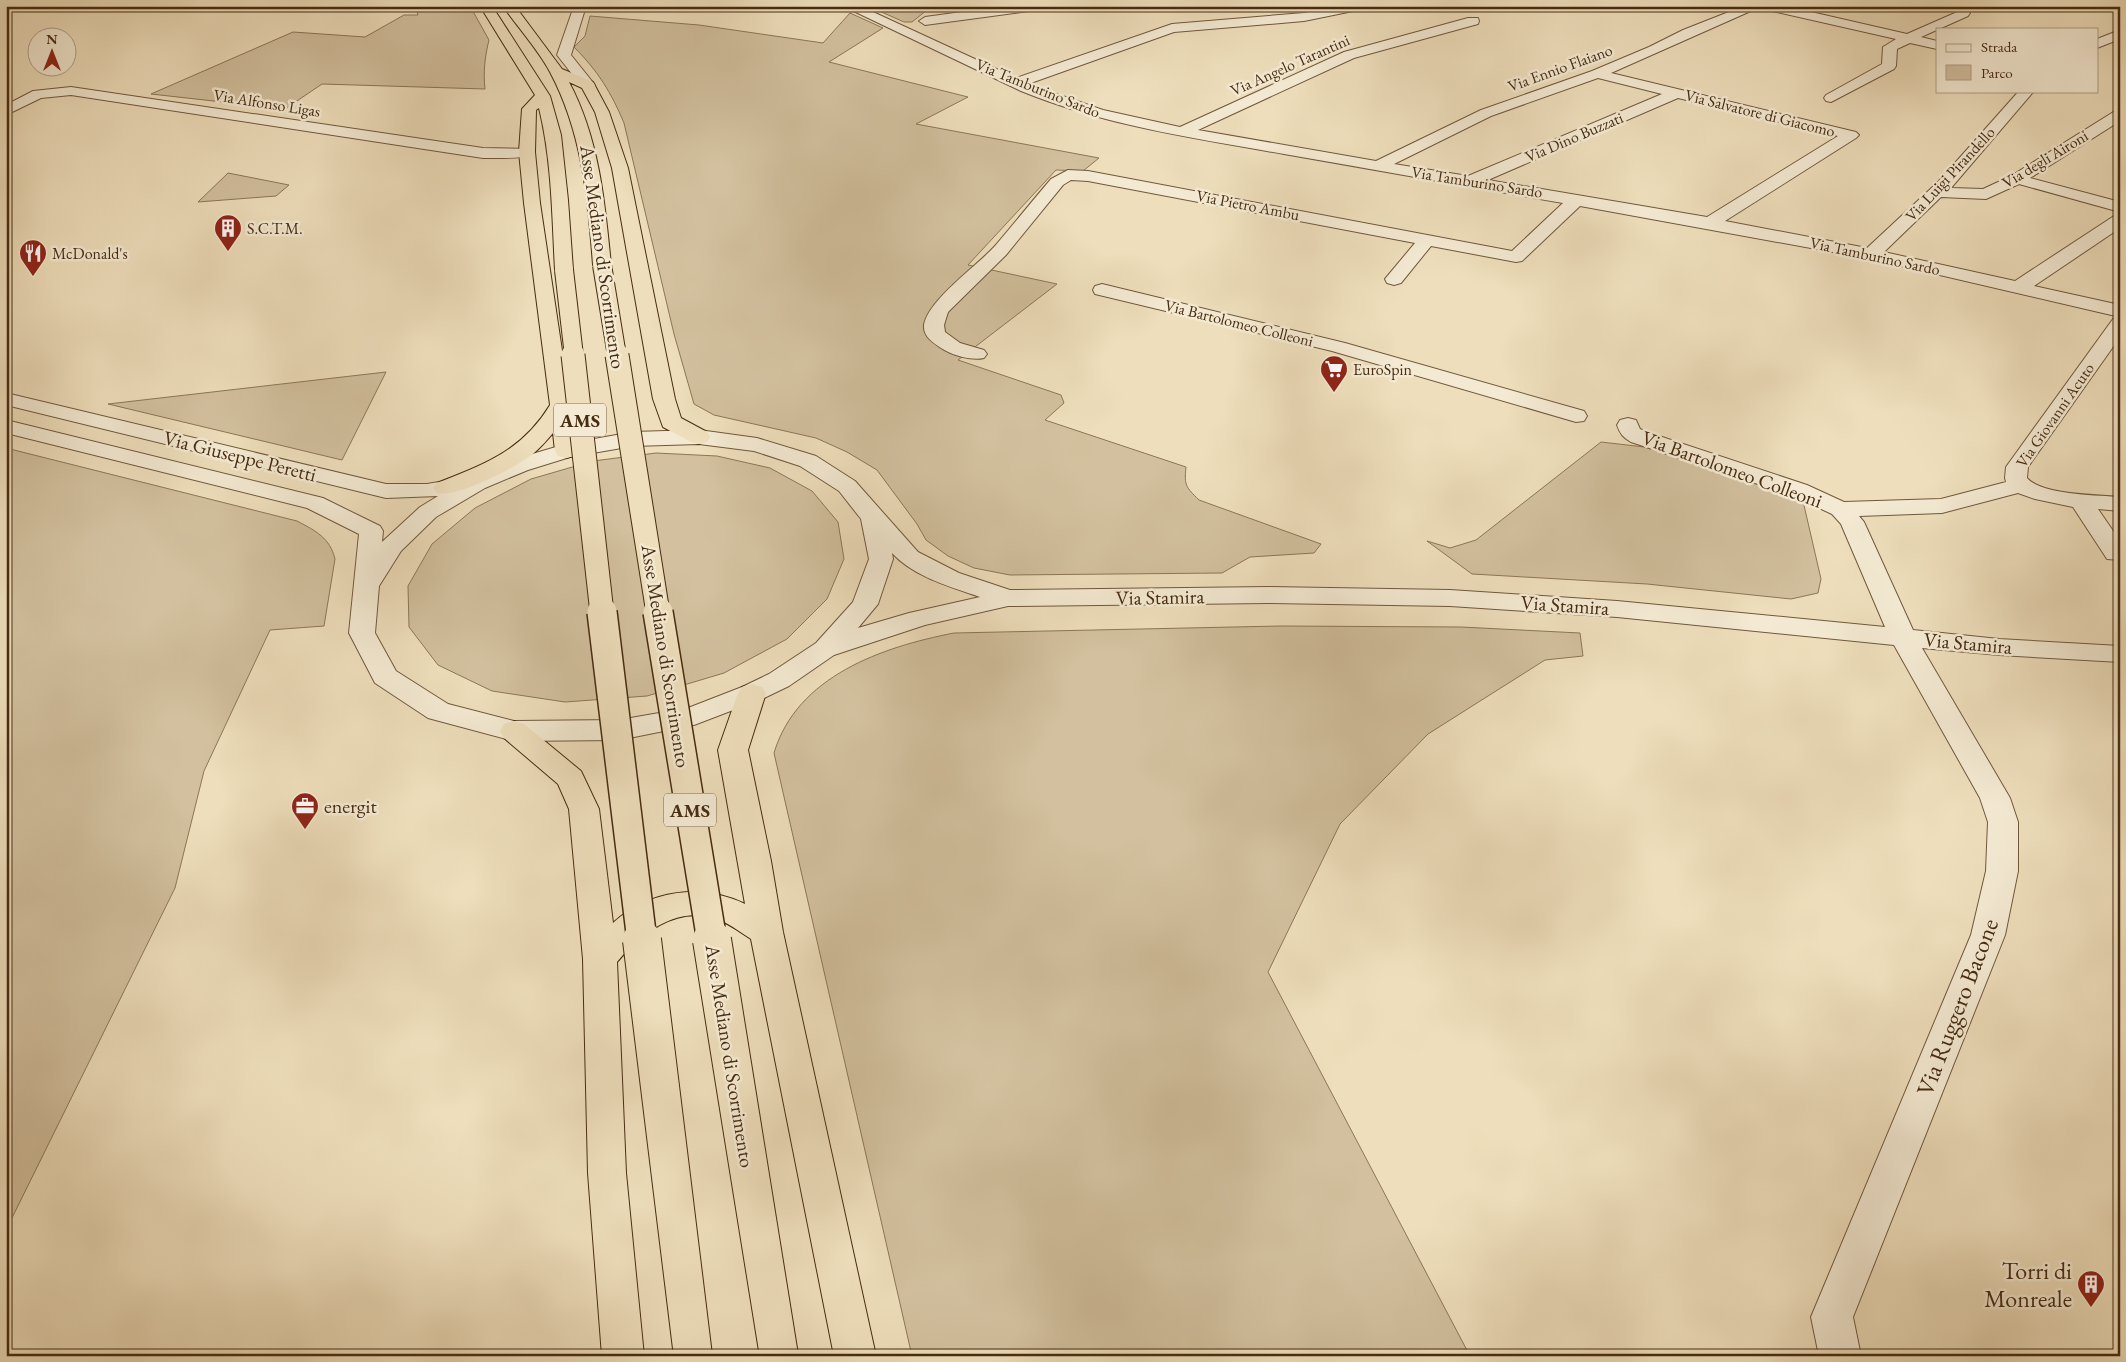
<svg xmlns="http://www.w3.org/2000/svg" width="2126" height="1362" font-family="'EB Garamond',serif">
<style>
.green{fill:#d2c09e;stroke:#8c7658}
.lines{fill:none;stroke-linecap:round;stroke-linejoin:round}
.minor-casing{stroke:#71583c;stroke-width:2}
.highway-casing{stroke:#472c12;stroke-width:2}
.minor{fill:#f4ead3;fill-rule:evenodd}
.highway{fill:#eedebb;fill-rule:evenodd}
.highway-bridge-far3-casing{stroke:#472c12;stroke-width:20;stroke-linecap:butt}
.highway-bridge-far2-casing{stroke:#472c12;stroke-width:25;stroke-linecap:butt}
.highway-bridge-far1-casing{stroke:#472c12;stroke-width:32;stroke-linecap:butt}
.highway-bridge-casing{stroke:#472c12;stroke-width:40;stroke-linecap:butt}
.highway-bridge-far3{stroke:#eedebb;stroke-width:18}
.highway-bridge-far2{stroke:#eedebb;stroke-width:23}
.highway-bridge-far1{stroke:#eedebb;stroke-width:29}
.highway-bridge{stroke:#eedebb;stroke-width:38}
.labels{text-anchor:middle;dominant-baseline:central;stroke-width:5;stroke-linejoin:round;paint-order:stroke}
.far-street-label{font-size:16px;fill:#472c12;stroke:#f4ead3}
.far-poi-label{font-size:16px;fill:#472c12;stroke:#f4ead3;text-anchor:start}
.shield{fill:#f4ead3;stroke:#7b654c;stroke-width:1}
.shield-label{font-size:19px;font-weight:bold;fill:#472c12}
.street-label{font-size:20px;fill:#472c12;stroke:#f4ead3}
.poi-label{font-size:20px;fill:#472c12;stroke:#f4ead3;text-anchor:start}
.near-street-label{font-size:24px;fill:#472c12;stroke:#f4ead3}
.near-poi-label{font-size:24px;fill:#472c12;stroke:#f4ead3;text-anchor:end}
</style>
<rect width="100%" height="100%" fill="#eedebb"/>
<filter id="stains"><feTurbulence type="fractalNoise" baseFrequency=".004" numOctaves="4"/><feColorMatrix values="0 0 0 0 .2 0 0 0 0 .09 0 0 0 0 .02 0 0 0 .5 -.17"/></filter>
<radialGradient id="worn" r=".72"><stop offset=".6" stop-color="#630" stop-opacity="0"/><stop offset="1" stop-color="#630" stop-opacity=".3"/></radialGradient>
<path class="green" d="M415,6H470L489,40C485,56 483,72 485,89L322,84L285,109L151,94L293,32L365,37L404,15H418Z
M868,6H932L912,22H904Z
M850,13L883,28L829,62L968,97L916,124L1099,158L1083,171L1056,170L968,265L1057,284L958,360L1061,395L1064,403L1045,420L1186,467C1184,486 1186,487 1199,500L1321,544L1314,553L1250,557L1222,573L1010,575L974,568L948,556L926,540L917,524L877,470L847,452L816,438L714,415L694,404L674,334L624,123C611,92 598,71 574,47L585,36L590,16L699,25L823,43Z
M228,173L289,185L276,196L198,202Z
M386,372L342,460L108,404Z
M1601,442L1662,449L1794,493L1803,501L1821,579L1818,593L1791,599L1647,584L1472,574L1427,541L1450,548L1476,540Z
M6,448L297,521C316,531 330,538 335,559L324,626L270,630L204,771L175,888L6,1230Z
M656,453L717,456L770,468L812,491L838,522L844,559L827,599L787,639L724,673L647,696L565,702L492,691L438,665L409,627L408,586L432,544L475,508L531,479L593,461Z
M1281,626L1461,627L1580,633L1583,656L1545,660L1428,734L1340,824L1268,972L1470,1356H912L774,753C797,676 882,647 954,633Z"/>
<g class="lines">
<g class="minor-casing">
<path id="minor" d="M574,6H586L571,55L595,85L593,88H583L557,55Z
M843,6H860L1016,78L1172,24L1304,13L1338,6H1364L1358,10L1304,21L1174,32L1028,84L1103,110L1180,127L1344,52L1468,18H1478L1479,21L1478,24L1354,58L1198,130L1376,161L1481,110L1592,71L1649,47L1683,30L1744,6H1785L1907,34L1964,9L1968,10L1970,13L1968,16L1921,37L1937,41V49L1910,43L1897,49L1896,66L1894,69L1831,102L1826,101L1824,98L1826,95L1882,64L1883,47L1896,39L1768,10L1762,6L1611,73L1856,132L1859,135L1856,138L1725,221L1867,248L1939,181L2019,91H2034L1951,188L1983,189L2011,176L2115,111L2120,110V121L2030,178L2120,202V212L2019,184L1986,199L1941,197L1884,252L2015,281L2114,216L2120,215V228L2034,286L2120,305V317L1871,259L1580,206L1522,261L1516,262L1431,246L1401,283L1394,285L1387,283L1385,279L1415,243L1088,181L1071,180L1063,185L1006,255L948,312L944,325L945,332L960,343L984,350L987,354L984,358C972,361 951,355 941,348C933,342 923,337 924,325C928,300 977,266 995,246C1014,224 1032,201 1051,179L1068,170L1088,171L1512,251L1563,203C1470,187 1377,170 1284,154C1193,138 1107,126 1021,91ZM1598,78L1662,94L1468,176L1394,164L1491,116ZM1678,98L1838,136L1707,217L1488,180Z
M1006,6H1042L1036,10L925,25L919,21L925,17Z
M2120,30V39L2097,48V39Z
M71,87L483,148L533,149L535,152L533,155C516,159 500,158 483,158L71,95L41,98L6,115V105L33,91Z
M1102,284L1345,343L1584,411L1587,416L1584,421L1576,422L1332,351L1095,294L1093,290L1095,286Z
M2120,317V337L2028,467L2027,478C2042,495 2097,495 2120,497V511L2098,509L2120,541V560L2107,559L2073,507L2035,499L2018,493L1942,513L1859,516L1864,522L1913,630L1999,639L2120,646V662L1999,655L1922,648L2010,798L2018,822V871L2005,935L1853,1317L1861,1356H1819L1811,1317L1971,935L1986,871L1988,822L1980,798L1894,645L1617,617L1450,606L1269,603L1008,606L925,625L834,655L789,686L762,699L694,725L619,740L514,741L428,718L375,683L349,633L359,534L307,508L6,433V420L323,498L380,526L383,531L382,542L420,507L438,496L386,498L6,405V393L386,484H427L463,478L467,479L512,460L566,444L633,432L699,430L757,438L816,456L855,481L918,552L959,573L1010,590L1269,587L1450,590L1617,601L1885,627L1841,524L1832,514L1791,495L1631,442C1623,437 1620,434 1617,425L1620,420L1628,418L1636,420L1640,429L1647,432L1807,485L1844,502L1941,499L2006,482L2005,478L2006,467L2113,319ZM699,444L754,451L800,466L839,491L861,519L869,559L853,602L816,643L769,674L742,687L688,708L619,720L514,721L448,704L396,671L375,633L379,586L401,551L436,517L485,488L528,470L570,457L633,446ZM892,553C914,577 951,587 980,597L909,613L858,628L878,604L893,559Z"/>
</g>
<g class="highway-casing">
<path id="highway" d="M480,6H492L550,96L561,135L568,200L573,270L570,274L564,276L558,274L555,270C552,216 552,161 539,108L536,110L535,152L540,203L577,451L574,456L566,458L558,456L555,451L553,433C547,440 541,447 534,453C517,467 457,498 437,493L433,488L437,483C485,464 522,451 550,405L524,203L519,152L522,109L535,95Z
M503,6H515L562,69L593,82L609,112L628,168L675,399L681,418L707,432L710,437L707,442L699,444L691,442L663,427L653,399L612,168L595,112L582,88L569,82C599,138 605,202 611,265L608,269L602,270L596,269L593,265C588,198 582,132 550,72C537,48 518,28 503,6Z
M752,684L762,687L766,693L748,750L771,861L783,932L876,1356H834L751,939C739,931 727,922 714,918C675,906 640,934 617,962L626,1173L644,1356H602L588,1173L583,959L569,809L558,784L504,738L500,731L504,724L514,721L524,724L581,771L599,809L613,923C649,890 702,883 745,904L718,750L738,693L742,687Z"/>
</g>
<use href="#minor" class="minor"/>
<use href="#highway" class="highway"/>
<g class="highway-bridge-far3-casing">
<path id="highway-bridge-far3" d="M602,265L617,356
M564,270L574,356"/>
</g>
<g class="highway-bridge-far2-casing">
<path id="highway-bridge-far2" d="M573,355L602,613
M617,355L658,613"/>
</g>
<g class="highway-bridge-far1-casing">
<path id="highway-bridge-far1" d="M602,612L642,941
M658,612L712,941"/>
</g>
<g class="highway-bridge-casing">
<path id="highway-bridge" d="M642,940L693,1356
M712,940L779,1356"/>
</g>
<use href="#highway-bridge-far3" class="highway-bridge-far3"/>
<use href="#highway-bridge-far2" class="highway-bridge-far2"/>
<use href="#highway-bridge-far1" class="highway-bridge-far1"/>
<use href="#highway-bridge" class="highway-bridge"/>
</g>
<defs>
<g id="building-pin" transform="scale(1.4375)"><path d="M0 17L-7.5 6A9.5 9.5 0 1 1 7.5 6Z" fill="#8f2418" stroke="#f4ead3"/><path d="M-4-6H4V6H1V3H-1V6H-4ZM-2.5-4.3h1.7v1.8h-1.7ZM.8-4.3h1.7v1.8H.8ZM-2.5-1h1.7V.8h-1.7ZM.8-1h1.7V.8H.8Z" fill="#fff"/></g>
<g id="restaurant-pin" transform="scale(1.4375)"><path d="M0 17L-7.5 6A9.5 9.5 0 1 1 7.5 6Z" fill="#8f2418" stroke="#f4ead3"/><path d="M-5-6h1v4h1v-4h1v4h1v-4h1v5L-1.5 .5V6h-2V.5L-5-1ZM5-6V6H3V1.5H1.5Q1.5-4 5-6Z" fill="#fff"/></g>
<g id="supermarket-pin" transform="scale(1.4375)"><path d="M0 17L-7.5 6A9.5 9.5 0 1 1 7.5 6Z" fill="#8f2418" stroke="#f4ead3"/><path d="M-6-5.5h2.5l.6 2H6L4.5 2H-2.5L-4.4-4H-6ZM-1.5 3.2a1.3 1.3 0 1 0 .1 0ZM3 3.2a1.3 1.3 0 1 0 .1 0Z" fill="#fff"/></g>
<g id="office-pin" transform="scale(1.4375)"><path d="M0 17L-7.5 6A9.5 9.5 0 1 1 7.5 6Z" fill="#8f2418" stroke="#f4ead3"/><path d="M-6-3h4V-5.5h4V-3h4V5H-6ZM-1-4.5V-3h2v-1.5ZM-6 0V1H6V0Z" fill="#fff"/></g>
</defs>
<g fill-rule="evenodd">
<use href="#building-pin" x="228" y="228"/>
<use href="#restaurant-pin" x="33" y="253"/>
<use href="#supermarket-pin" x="1334" y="369"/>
<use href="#office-pin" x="305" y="806"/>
<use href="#building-pin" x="2091" y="1284"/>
</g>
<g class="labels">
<g class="far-street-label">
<text transform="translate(1290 65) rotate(-24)">Via Angelo Tarantini</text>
<text transform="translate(1560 68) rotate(-20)">Via Ennio Flaiano</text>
<text transform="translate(1038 88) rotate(22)">Via Tamburino Sardo</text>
<text transform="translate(267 103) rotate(9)">Via Alfonso Ligas</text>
<text transform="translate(1760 113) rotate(14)">Via Salvatore di Giacomo</text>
<text transform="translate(1574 137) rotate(-23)">Via Dino Buzzati</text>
<text transform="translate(2045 159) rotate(-31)">Via degli Aironi</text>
<text transform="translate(1950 174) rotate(-47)">Via Luigi Pirandello</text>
<text transform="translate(1477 182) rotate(9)">Via Tamburino Sardo</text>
<text transform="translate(1248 205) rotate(11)">Via Pietro Ambu</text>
<text transform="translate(1875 256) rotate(12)">Via Tamburino Sardo</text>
<text transform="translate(1239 323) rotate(14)">Via Bartolomeo Colleoni</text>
<text transform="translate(2055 415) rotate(-55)">Via Giovanni Acuto</text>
</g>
<g class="far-poi-label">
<text x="247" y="228">S.C.T.M.</text>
<text x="52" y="253">McDonald's</text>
<text x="1353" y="369">EuroSpin</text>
</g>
<g class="shield">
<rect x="554" y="403.5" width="52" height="33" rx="4"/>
<rect x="664" y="793.5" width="52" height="33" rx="4"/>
</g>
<g class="shield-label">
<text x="580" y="420">AMS</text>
<text x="690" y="810">AMS</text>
</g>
<g class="street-label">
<text transform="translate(603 257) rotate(82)">Asse Mediano di Scorrimento</text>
<text transform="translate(240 456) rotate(14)">Via Giuseppe Peretti</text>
<text transform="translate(1732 469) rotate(20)">Via Bartolomeo Colleoni</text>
<text transform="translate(1160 597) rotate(-1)">Via Stamira</text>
<text transform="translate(1565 605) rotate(4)">Via Stamira</text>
<text transform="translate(1968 643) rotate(5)">Via Stamira</text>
<text transform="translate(666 656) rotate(81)">Asse Mediano di Scorrimento</text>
<text transform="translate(730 1056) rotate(81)">Asse Mediano di Scorrimento</text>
</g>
<g class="poi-label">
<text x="324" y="806">energit</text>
</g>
<g class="near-street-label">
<text transform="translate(1957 1007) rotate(-69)">Via Ruggero Bacone</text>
</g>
<g class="near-poi-label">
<text x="2072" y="1270">Torri di<tspan x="2072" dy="28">Monreale</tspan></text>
</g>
</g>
<rect width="2126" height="1362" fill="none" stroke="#eedebb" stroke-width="25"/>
<rect x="8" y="8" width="2111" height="1347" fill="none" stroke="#472c12" stroke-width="2.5"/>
<rect x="12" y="12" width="2101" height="1337" fill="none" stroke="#472c12"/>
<rect x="1936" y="28" width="162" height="65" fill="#f4ead3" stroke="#af9e86"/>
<rect x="1946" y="44" width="25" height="8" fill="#f4ead3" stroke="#af9e86"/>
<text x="1981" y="52" font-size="15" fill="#472c12">Strada</text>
<rect x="1946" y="65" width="25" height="15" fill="#d2c09e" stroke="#af9e86"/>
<text x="1981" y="78" font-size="15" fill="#472c12">Parco</text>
<g transform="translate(52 52)"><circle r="24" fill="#f4ead3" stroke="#af9e86"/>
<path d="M0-4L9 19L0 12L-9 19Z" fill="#8f2418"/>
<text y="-8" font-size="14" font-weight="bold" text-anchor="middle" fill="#472c12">N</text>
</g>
<rect width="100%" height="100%" filter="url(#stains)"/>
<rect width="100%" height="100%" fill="url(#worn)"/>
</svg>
